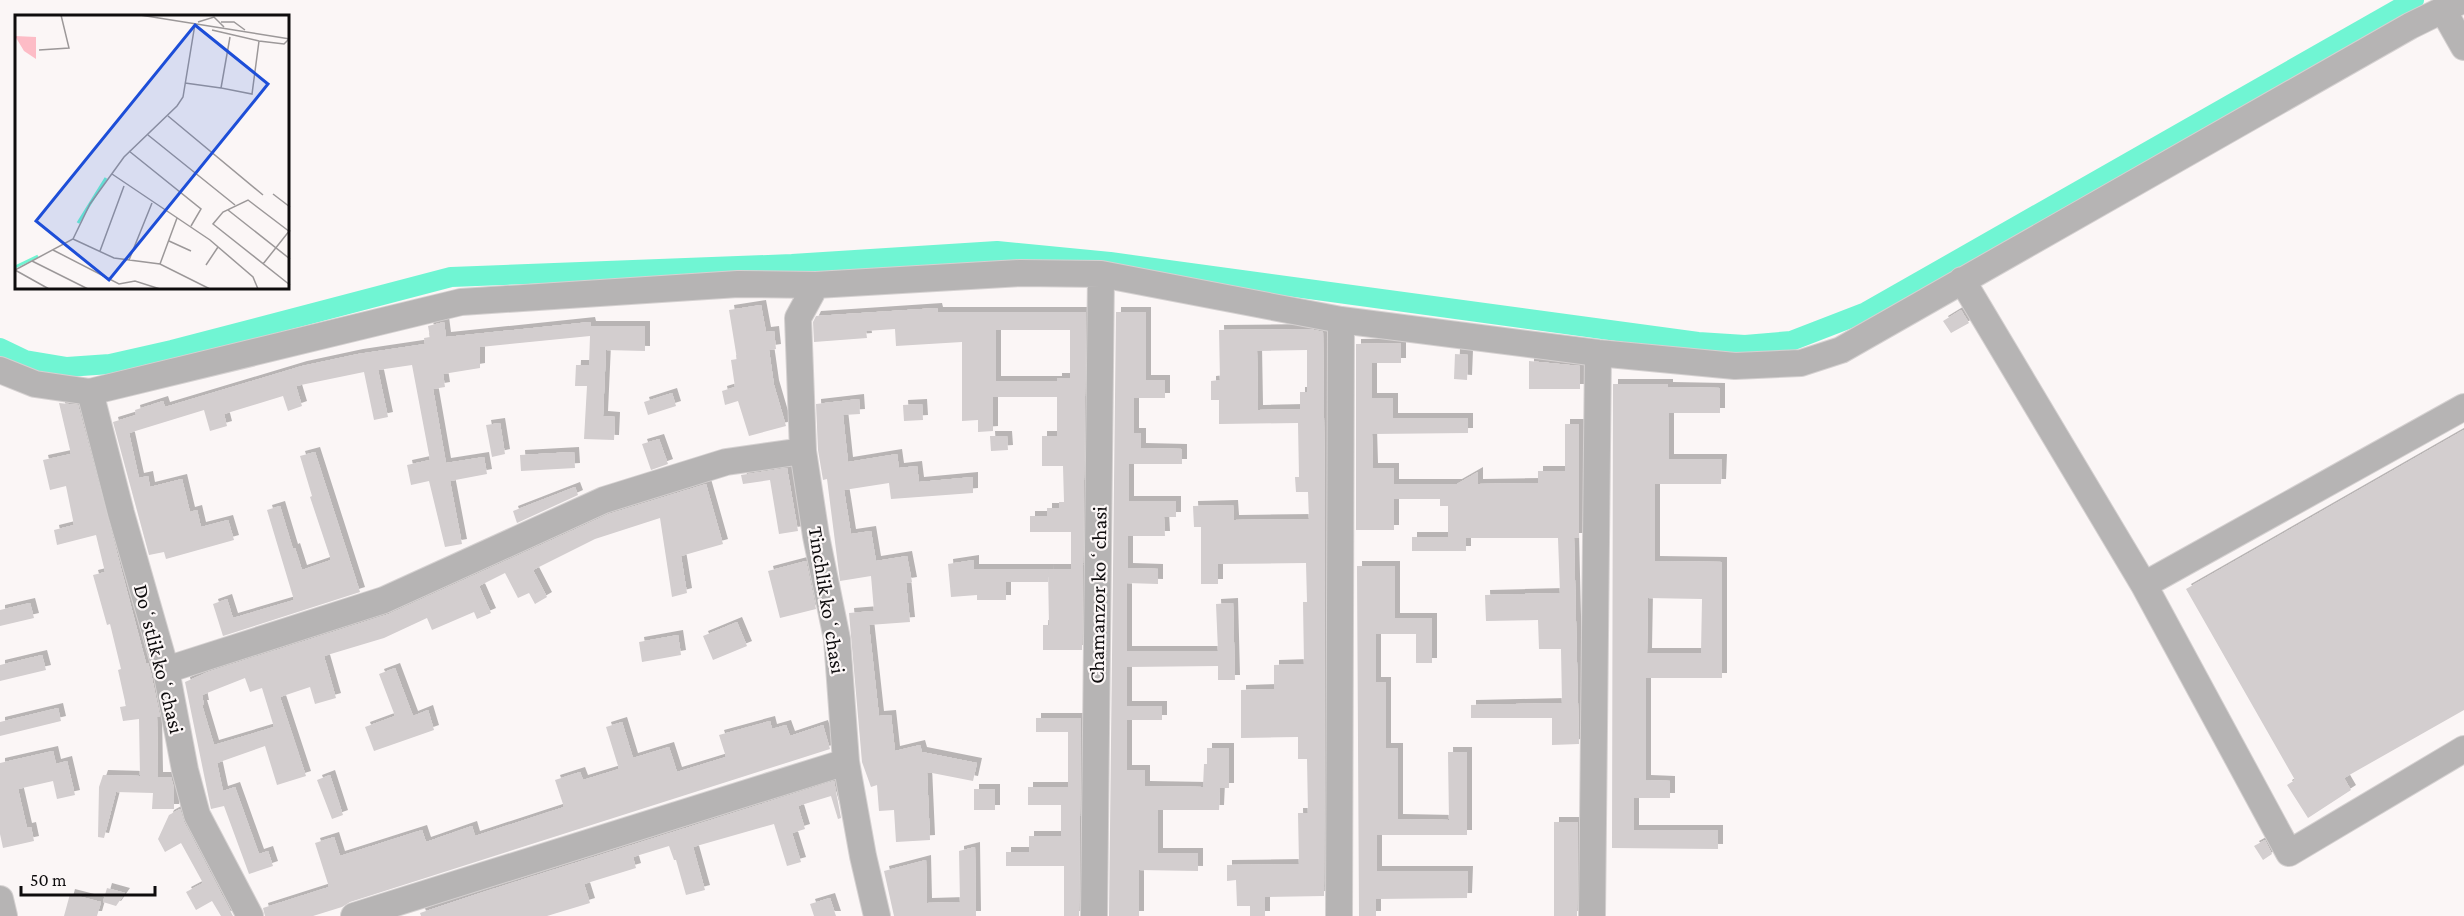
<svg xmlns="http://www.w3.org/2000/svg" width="2464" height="916" font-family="'Crimson Pro',serif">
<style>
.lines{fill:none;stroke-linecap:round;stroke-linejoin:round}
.canal{stroke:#70f5d3;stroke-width:20}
.building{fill:#d3cecf;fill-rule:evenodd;filter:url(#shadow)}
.minor-casing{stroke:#d5d1d1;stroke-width:28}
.minor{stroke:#b6b4b4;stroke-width:26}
.labels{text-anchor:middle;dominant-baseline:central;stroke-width:4.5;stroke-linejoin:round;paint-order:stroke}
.street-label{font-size:21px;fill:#0e0c0d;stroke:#fbf6f6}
.inset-river{fill:none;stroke:#70f5d3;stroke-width:3}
.inset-road{fill:none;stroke:#9c9899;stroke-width:1.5}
.view{fill:#1d4ed8;fill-opacity:0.15;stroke:#1d4ed8;stroke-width:3}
.inset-edge{fill:none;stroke:#0e0c0d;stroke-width:3}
</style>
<defs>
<filter id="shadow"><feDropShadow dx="5" dy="-5" stdDeviation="0" flood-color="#0004"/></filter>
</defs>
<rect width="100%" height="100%" fill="#fbf6f6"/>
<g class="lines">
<path class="canal" d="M0,348L25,360L67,367L110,364L172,350L451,277L792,264L997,251L1110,262L1698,342L1745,345L1791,341L1866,312L2414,0"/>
</g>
<path class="building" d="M761,305L766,332L774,331L776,349L769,350L774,385L786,426L749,436L738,401L725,405L722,391L735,387L731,360L737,359L729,310Z
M937,308L938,312H1086L1082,650H1043V625H1049L1048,569H1071V532H1030V516H1047V508H1059V502H1064L1063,466H1042V436H1057V397H993V431L978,432V420L962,421V342L896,346L895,329L866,331L867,338L814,342L813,322L816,316ZM996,330H1070V378H1057V381H996Z
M1961,310L1969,323L1951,333L1943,321Z
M1116,312H1146V380H1165V398H1134V433H1141V448L1182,449V464H1129V501H1176V517H1164L1165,536H1128V568L1158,569V584L1127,583V651H1218L1216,604L1233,603L1235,680H1218V666L1127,667V706H1162V720H1127V770H1145V786L1203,787L1204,764H1207V748H1229V788H1220L1219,810H1158V853H1198V871L1139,870V916H1109Z
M444,322L446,337L590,322L591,326H645V351L606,350L603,416L615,417L614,440L584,439L587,386H575L576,365H589L590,336L480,347V368L443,374L445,387L433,389L446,463L484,457L487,474L450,481L462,544L445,547L429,481L411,485L407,465L430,460L412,365L378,370L388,417L374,420L364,372L296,386L302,406L288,411L283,396L224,414L227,426L210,431L204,410L129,433L139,478L148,476L150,487L182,479L190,512L197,510L201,527L228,520L234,540L166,559L164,552L149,555L113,422L136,415L135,410L163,401L165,407L302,366L358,354L425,344L424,338L430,337L428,326Z
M1310,329L1323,332L1325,503L1324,896L1265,897V916H1250V906H1237L1236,880L1227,881V865L1299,864L1298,813H1308L1307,759H1298V737L1241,738V690L1274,689V665L1304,664L1303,602H1307L1306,563L1218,564V584H1201V527H1194L1193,506L1233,505L1234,520L1309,519L1308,492H1296L1295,477H1299L1298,423L1219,424V400H1211V381L1220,380L1219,330ZM1307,350V392H1300V409L1258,410L1257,351Z
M1401,343V363H1372V398H1393V418H1468V433L1372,434L1373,468H1394V484H1457L1478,472V484L1538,483V471H1565V424H1579V538H1574L1579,744L1552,745V718H1471V705L1562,703L1561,649H1539L1538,620L1486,621L1485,595L1560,593L1558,538H1466V551H1412V537H1448V506H1440V499H1394V530H1356V344Z
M1455,354L1468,355L1467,380L1454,379Z
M1529,361L1580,366V389H1529Z
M1613,384H1668V387L1720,388V413H1669V459H1722L1721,484H1655V561L1722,562V678H1646V780L1670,781V798H1634V830H1718V849L1612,848ZM1648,598L1702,599L1701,653H1647Z
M672,393L676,406L648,415L644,402Z
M859,399L860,414L843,415L848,462L897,454L899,468L917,466L919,482L973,477V493L891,499L889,483L844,490L851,534L871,531L876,561L907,556L912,582L906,583L910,622L869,625L879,716L891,715L895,751L920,745L922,752L977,763L973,781L927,772L930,840L896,842L894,810L879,811L877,785L871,787L862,762L849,613L874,611L871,576L840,581L827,479L823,480L818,450L816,404Z
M59,403L78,405L146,663H148L151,673L160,717H157L158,777H171L174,788V809H152L153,793L116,792L104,838L98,837L99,787L103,775L140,776L139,719L123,721L120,707L126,706L118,670L121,669L110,624L107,625L93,575L105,572L96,535L57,545L54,530L74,525L66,486L50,490L43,460L71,454Z
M922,404L923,420L904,421L903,405Z
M500,423L505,454L492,457L486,425Z
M2464,430V710L2344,778L2351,790L2308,818L2287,785L2295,780L2186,589Z
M990,436H1007L1008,450L991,451Z
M659,439L668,464L651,470L642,444Z
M315,452L360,592L223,636L213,604L227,599L233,618L294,600L267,510L280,506L293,549L295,548L302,570L331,560L310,497L312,496L300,456Z
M574,452L575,468L521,471L520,455Z
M787,468L798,531L779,534L770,480L743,484L741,475Z
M706,484L723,544L681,556L687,593L672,597L660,518L595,539L533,570L547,597L535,604L529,593L518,598L505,573L479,586L491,613L477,619L474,612L432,630L427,618L384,638L324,656L336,698L315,704L310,687L280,697L306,776L277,785L265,746L217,763L223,791L235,787L259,854L268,851L273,866L249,874L224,806L211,809L185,682L208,672L389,614L609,514ZM245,678L250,692L262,688L274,727L214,745L202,705H204L202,695Z
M575,487L578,495L517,523L513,511Z
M974,560V569H1048V582H1006V600H977V595L951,597L948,564Z
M806,561L816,609L780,618L768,571Z
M1357,566H1395V618H1432V663H1416V634H1376V682H1386V748H1398V819L1449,820L1448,752H1467V835H1377V871H1468L1467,898L1376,899V916H1359Z
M30,603L34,618L0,626V610Z
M737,622L747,646L713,660L703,636Z
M678,635L681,655L642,662L639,642Z
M42,655L46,670L0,681V665Z
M395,668L413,716L428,710L434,730L374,751L365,727L395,716L379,674Z
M58,708L61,721L0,736V722Z
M1036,718H1081L1079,916H1064V866H1006V852H1029V836H1061V805H1028V787H1068V732H1036Z
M770,721L772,729L786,725L790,736L823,725L830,749L350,902L342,907L313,916H265L263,908L329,887L315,843L334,837L340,856L422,830L426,842L472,826L475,836L564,807L555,780L580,772L583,780L619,769L606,727L622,722L633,758L669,747L677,772L726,757L719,735Z
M53,751L56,764L67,761L75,795L57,799L53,781L18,789L27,828L31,827L34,841L3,848L0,834V763Z
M330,775L343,815L332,819L317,780Z
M834,781L841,818L838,819L831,796L798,806L805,829L792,833L801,862L787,866L774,824L693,847L705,890L686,895L676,860H674L669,846L633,857L636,868L584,884L590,903L547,916H421L420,913L477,894Z
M974,789H995V810H974Z
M180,809L184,822L233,916H221L212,901L196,910L186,892L203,883L181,843L165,852L158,839L169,815Z
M1554,822H1578L1577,916H1554Z
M2265,840L2272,854L2263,860L2254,846Z
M975,847L976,916H894L884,871L926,860L927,903L960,902L959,851Z
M107,888L125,893L116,906L103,902Z
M70,894L101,902L97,916H64Z
M830,898L836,916H814L810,904Z"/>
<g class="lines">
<g class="minor-casing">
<path id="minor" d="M2443,10L2464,47
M1962,280L2144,585
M816,285L798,318L803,451L816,536L837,639L846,762L863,856L877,916
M0,370L35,384L90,392L461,302L738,284L816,285L1020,273L1101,274L1341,320L1598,353L1735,366L1801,363L1841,350L2410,26L2463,0
M90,392L121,513L166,670L185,770L197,815L250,916
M2464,407L2144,585L2289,853L2464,749
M166,670L384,600L604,500L726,462L803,451
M0,899L4,916
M354,916L846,762
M1094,916L1101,274
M1339,916L1341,320
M1592,916L1598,353"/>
</g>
<use href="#minor" class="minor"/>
</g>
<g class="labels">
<g class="street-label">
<text transform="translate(1098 595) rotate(-89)">Chamanzor koʻchasi</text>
<text transform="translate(827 600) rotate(81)">Tinchlik koʻchasi</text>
<text transform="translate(159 659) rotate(76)">Doʻstlik koʻchasi</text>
</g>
</g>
<g transform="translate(15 15)">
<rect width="274" height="274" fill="#fbf6f6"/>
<path d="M0,21L21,22V44L9,36Z" fill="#fdbcc6"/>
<path class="inset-river" d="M63,208L91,163M0,252L23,241"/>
<path class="inset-road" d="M125,0L275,24M183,7L199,2L209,12M206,7H219L230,15M197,15L244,26L269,29L274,24M215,22L206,73L237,79L244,26M24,35L54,33L46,0M170,68L206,73M153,101L248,180M133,120L220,190M114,136L186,194L176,211M97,159L195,225L238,262L243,274M258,179L275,192M213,195L275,244M275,217L233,185L208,197L198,209L275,270M58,224L99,243L145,249L195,274M154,226L176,236M38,235L104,269L120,266L145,274M85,236L109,171M114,245L137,188M17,246L73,274M145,249L162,203M248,249L275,215M191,250L203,232M0,255L58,224L75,189L109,142L162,91L168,82L180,9M0,255L34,274"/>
<path class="view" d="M180,10L253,69L94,265L21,206Z"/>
<rect width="274" height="274" class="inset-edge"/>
</g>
<path d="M21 886v9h134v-9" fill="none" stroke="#0e0c0d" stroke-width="3"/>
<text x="30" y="886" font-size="18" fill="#0e0c0d" stroke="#fbf6f6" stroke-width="4.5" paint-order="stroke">50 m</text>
</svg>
